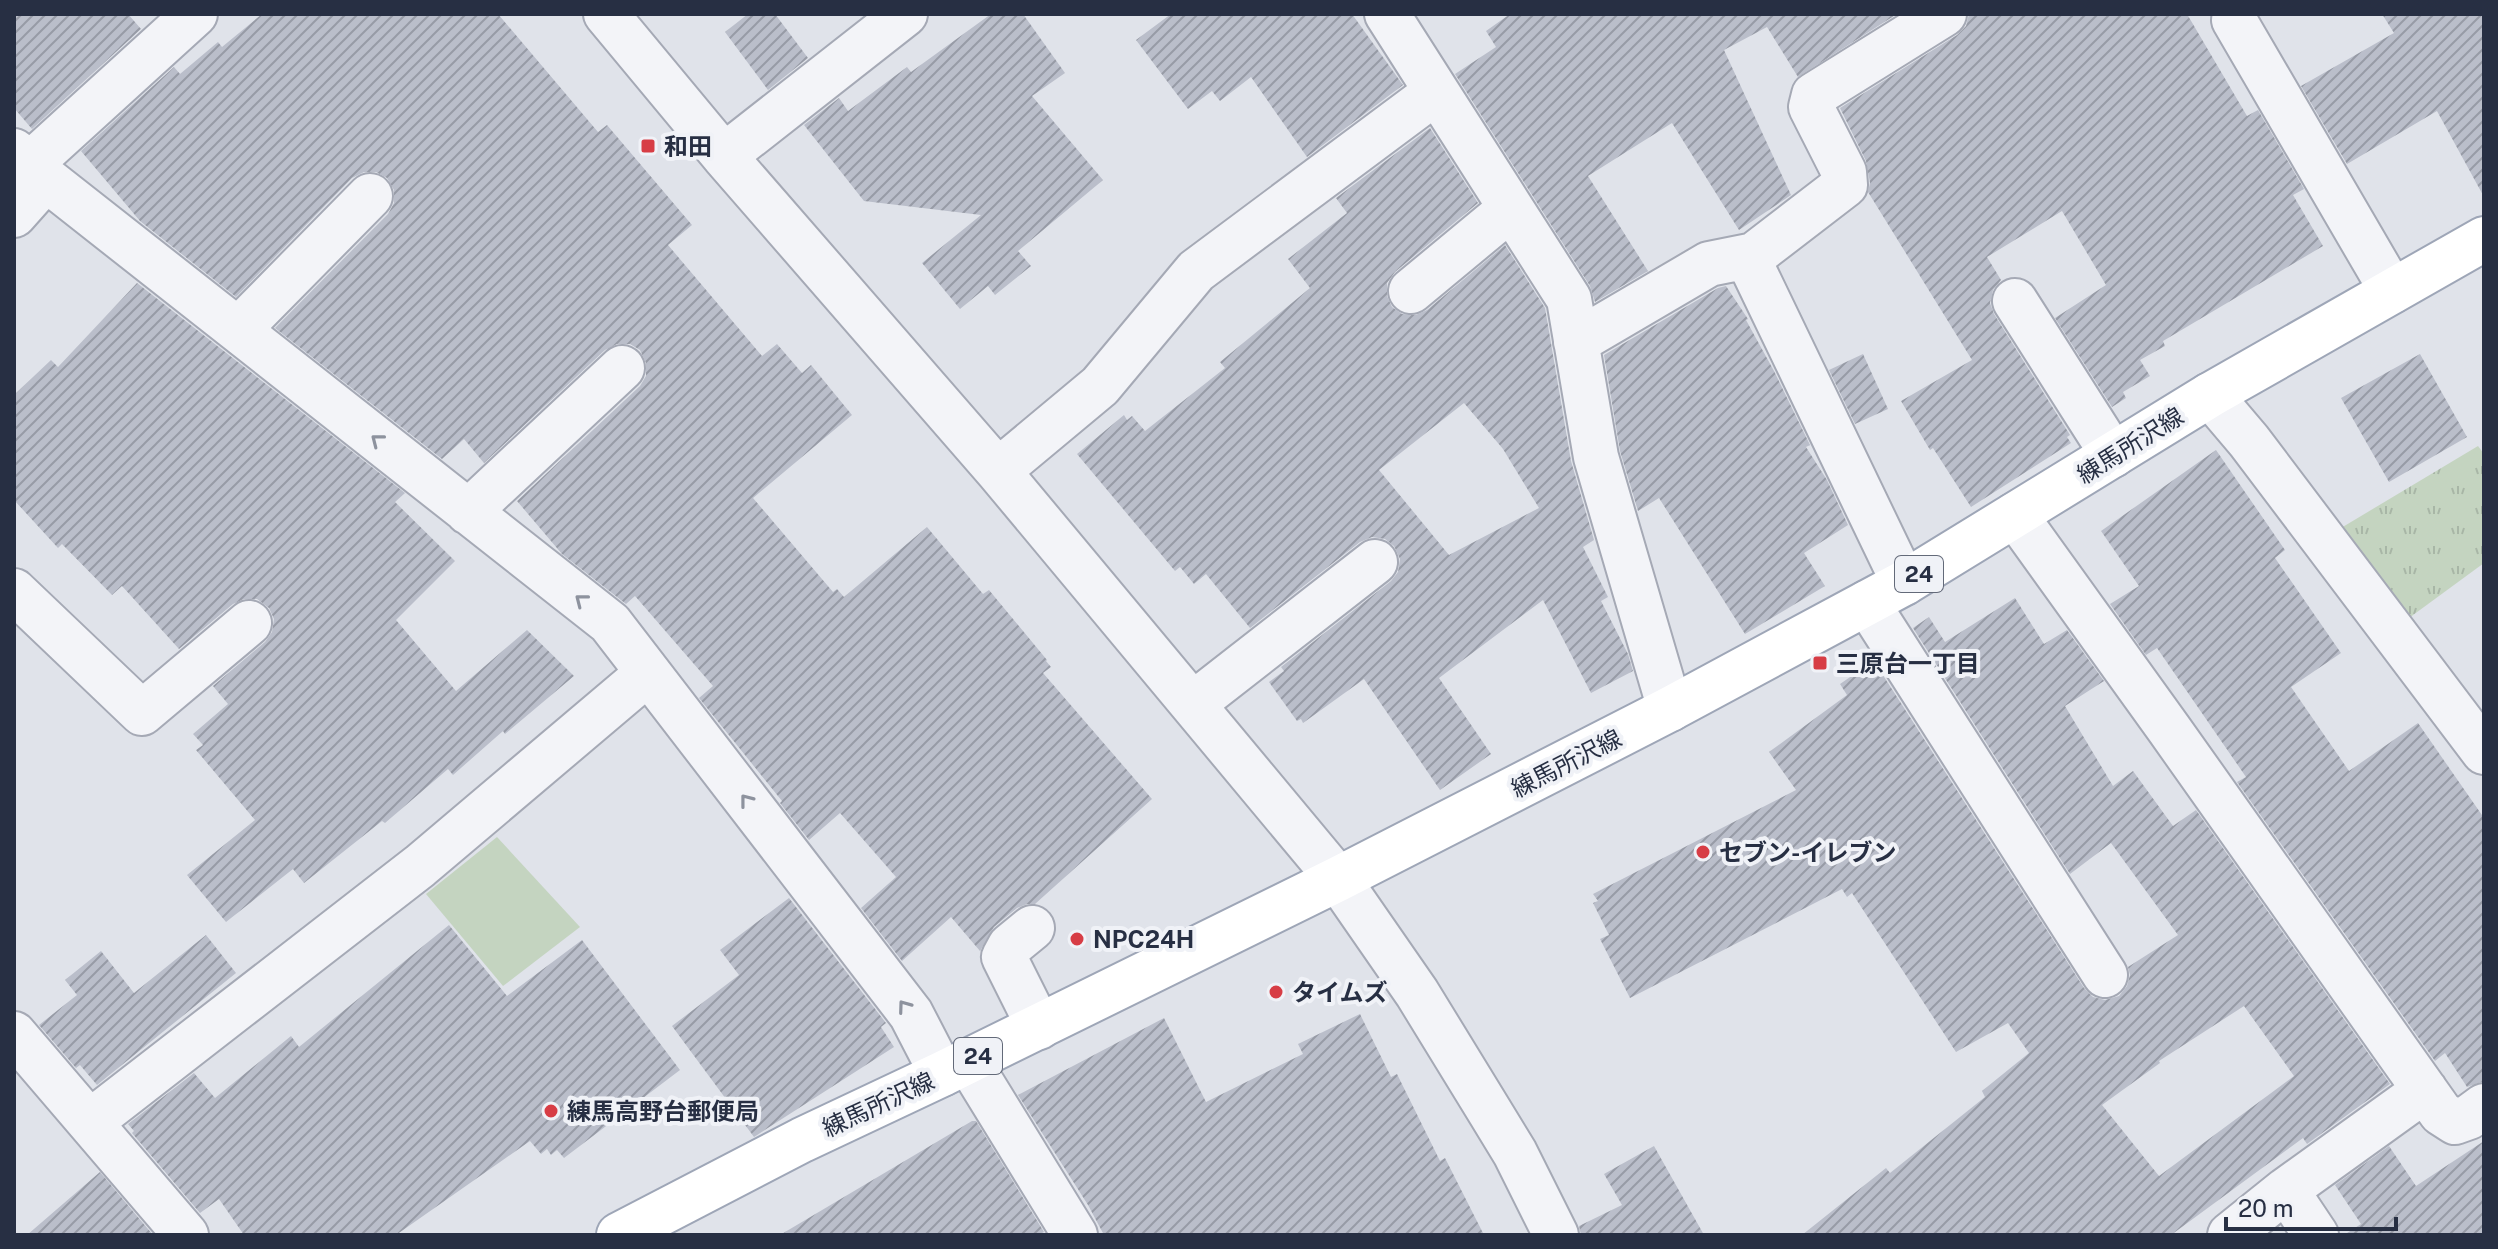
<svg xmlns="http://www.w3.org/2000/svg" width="2498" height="1249" font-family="'Public Sans','Noto Sans JP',sans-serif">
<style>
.green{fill:#c4d4c0}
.park{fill:url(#park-tufts)}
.building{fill:url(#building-hatch);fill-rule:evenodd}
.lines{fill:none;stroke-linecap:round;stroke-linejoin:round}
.minor-casing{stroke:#a5a9b5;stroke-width:48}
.major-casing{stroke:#9ea6b7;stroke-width:48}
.minor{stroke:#f3f4f8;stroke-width:44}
.major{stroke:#fff;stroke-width:44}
.oneway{stroke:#8d929e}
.poi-dot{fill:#d73d45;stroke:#f0f2f7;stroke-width:3}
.labels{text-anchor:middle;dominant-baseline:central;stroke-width:8;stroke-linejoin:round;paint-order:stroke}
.shield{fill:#f0f2f7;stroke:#636a79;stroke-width:2}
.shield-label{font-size:22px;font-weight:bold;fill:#272f43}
.poi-label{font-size:24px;font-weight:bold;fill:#272f43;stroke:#f0f2f7;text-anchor:start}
.street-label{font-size:24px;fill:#272f43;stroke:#f0f2f7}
</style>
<defs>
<pattern id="park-tufts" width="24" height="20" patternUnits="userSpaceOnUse" patternTransform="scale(2)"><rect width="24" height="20" fill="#c4d4c0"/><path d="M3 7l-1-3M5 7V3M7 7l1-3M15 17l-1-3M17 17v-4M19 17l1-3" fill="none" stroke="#a8b6a6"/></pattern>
<pattern id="building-hatch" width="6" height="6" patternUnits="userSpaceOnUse" patternTransform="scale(2)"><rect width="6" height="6" fill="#babeca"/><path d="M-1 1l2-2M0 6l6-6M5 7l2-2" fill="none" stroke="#979ba6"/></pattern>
</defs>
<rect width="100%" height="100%" fill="#e0e3ea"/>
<path class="green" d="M497,837L580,927L503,986L426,894Z"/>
<path class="park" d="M2478,446L2484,454V563L2409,618L2341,528Z"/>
<path class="building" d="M14,14H128L141,29L32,129L14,108Z
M262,14H498L598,132L607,125L692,225L668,245L762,356L777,344L802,373L811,365L852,415L753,498L833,592L837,589L844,597L927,527L983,594L989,590L1047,660L1046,661L1051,667L1043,673L1152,799L1035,904H1027L1017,908L994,927L980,951L951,917L902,961L861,908L896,877L840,813L809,840L780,803L782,801L699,698L713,686L635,596L626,604L562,554L517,501L640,386L646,376V363L640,350L630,344H617L605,350L484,463L464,439L442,459L275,328L388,214L394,203V190L387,178L376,172H364L352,178L236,297L140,221L81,151L174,67L180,74L218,42L222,47Z
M748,14H775L808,58L768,90L725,32Z
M991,14H1023L1065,73L1032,96L1103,180L1018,251L1031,266L995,295L988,286L960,309L922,263L981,215L864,201L804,125L839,98L848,111L907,67L911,72Z
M1171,14H1352L1403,85L1307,157L1251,77L1220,101L1212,91L1188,109L1136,40Z
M1510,14H1897L1798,77L1767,27L1724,50L1791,195L1739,230L1672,123L1588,176L1648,271L1595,302L1590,286L1455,74L1496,47L1486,31Z
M1969,14H2187L2247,116L2258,110L2304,189L2293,195L2323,246L2163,341L2165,346L2140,360L2150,376L2123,392L2126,398L2112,407L2055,318L2106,285L2062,211L1987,257L2001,280L1993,290L1990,303L1994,314L2070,435L2067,437L2071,443L1971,507L1933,448L1930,450L1901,401L1972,360L1868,192L1870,183L1866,161L1840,108L1957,35L1966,26Z
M2382,14H2484V197L2437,111L2347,164L2301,86L2394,33Z
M1430,128L1478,203L1395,272L1387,283V296L1392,307L1402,314L1416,315L1427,310L1505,245L1545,308L1571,461L1594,540L1583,547L1608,597L1601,601L1628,654L1633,671L1591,693L1543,600L1439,678L1491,754L1440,790L1364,679L1303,723L1301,719L1297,721L1269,682L1284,671L1281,667L1391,581L1398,572L1400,559L1394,546L1385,539L1372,537L1360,542L1250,628L1206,574L1194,584L1180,567L1175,571L1077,454L1124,415L1127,420L1132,416L1145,431L1225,368L1220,362L1310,288L1288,259L1347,213L1336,198ZM1464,403L1503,449L1539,508L1449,555L1379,470Z
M137,283L405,493L395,502L455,561L396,620L456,691L527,630L574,676L505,734L503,731L453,775L448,769L385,823L382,821L304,883L293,869L226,922L187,875L255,820L196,750L203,745L193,734L228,704L213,686L265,642L272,632L274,619L269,608L257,599H244L233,604L179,649L122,586L112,595L62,544L58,548L14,500V395L51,360L58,367Z
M1726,286L1748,319L1746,320L1774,371L1810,445L1806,447L1827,480L1848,525L1804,553L1825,586L1745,634L1659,498L1638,511L1620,451L1604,355L1718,288Z
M1863,354L1888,409L1855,424L1829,370Z
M2420,354L2467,437L2389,482L2341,398Z
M2216,450L2285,550L2275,558L2341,653L2291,687L2349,771L2418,723L2484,818V1081L2467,1087L2445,1053L2435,1061L2237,782L2246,777L2157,648L2146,655L2110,604L2139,586L2101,531Z
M2015,598L2044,644L2067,630L2104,681L2065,706L2113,786L2133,771L2173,826L2196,810L2390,1084L2307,1144L2303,1138L2171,1235H1802L1886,1168L1890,1173L1985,1097L1982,1091L2029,1053L2008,1023L1956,1052L1852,893L1847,897L1842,889L1630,998L1600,939L1609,935L1593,903L1598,901L1593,894L1796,790L1769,752L1847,695L1840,684L1856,673L1852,667L1870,655L2084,988L2093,997L2105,1000L2119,996L2127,986L2130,975L2128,967L2178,935L2111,843L2070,874L1913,628L1929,617L1945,642ZM2244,1006L2294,1076L2159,1176L2102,1105L2160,1063L2159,1061Z
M789,898L886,1023L881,1027L894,1047L754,1137L672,1026L739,975L720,950Z
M449,925L507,996L582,940L680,1070L564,1158L557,1150L551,1155L547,1149L541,1154L530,1141L396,1235H244L219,1199L200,1213L132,1133L134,1131L128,1124L194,1073L215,1098L291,1036L299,1047Z
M206,935L236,973L97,1085L80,1065L76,1068L39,1025L77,995L65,980L101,951L134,993Z
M1360,1014L1391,1077L1397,1074L1440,1161L1445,1158L1484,1235H1104L1088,1205L1018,1095L1164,1018L1206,1102L1303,1054L1298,1044Z
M972,1121H976L1044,1232L1038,1235H780Z
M2484,1141V1235H2344L2361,1224L2335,1185L2389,1146L2416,1186Z
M1654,1146L1704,1235H1581L1579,1226L1622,1205L1604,1174Z
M100,1172L153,1235H27Z"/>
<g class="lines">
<g class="minor-casing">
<path id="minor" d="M606,14L724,156L998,471L1338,879L1417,993L1490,1112L1515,1153L1556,1235
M1387,14L1569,299L1596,457L1670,709
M2234,20L2392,291
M14,151L46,179L610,623L911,1014L942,1074
M724,156L905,14
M29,165L195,14
M14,215L46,179
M1411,291L1510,209
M2015,301L2113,455
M238,330L370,196
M1576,342L1709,264L1754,255
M2210,395L2249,441L2484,752
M998,471L1100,386L1196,271L1436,92
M468,512L622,368
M2015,515L2169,729L2441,1113L2455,1122L2469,1117L2484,1106
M1904,583L1752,267L1754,255L1845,185L1844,172L1811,107L1814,95L1944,14
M14,591L142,713L249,623
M1867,603L2105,975
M1193,704L1375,562
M1032,928L1010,946L1004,957L1039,1027
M14,1034L186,1235
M968,1061L1075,1235
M90,1122L420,866L648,673
M2286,1190L2316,1235
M2230,1235L2286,1190L2425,1090"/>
</g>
<g class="major-casing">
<path id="major" d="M619,1235L802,1140L942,1074L1338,879L1670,709L1904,583L2210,395L2484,239"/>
</g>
<use href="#minor" class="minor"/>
<use href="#major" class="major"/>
</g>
<defs><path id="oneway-chevron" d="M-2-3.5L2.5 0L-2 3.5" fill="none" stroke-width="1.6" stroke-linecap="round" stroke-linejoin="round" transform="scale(2)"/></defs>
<g class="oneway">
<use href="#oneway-chevron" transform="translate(377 440) rotate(-142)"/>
<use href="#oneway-chevron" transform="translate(581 600) rotate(-142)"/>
<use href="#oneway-chevron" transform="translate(746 800) rotate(-128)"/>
<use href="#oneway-chevron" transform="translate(904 1006) rotate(-126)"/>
</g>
<g class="poi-dot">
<rect x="640" y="138" width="16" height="16" rx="4"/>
<rect x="1812" y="655" width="16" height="16" rx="4"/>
<circle cx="1703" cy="852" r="8"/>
<circle cx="1077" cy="939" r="8"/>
<circle cx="1276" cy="992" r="8"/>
<circle cx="551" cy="1111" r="8"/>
</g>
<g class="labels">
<g class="shield">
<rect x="1895" y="556" width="48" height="36" rx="6"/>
<rect x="954" y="1038" width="48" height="36" rx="6"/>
</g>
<g class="shield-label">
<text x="1919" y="574">24</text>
<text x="978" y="1056">24</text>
</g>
<g class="poi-label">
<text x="664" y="146">和田</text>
<text x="1836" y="663">三原台一丁目</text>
<text x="1719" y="852">セブン-イレブン</text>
<text x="1093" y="939">NPC24H</text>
<text x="1292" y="992">タイムズ</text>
<text x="567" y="1111">練馬高野台郵便局</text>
</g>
<g class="street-label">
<text transform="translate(2130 445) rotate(-32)">練馬所沢線</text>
<text transform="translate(1566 763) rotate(-27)">練馬所沢線</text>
<text transform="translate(878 1104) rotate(-25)">練馬所沢線</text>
</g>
</g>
<rect width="2498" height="1249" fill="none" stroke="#272f43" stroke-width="32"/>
<path d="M2226 1217v12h170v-12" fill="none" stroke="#272f43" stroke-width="4"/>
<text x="2238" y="1217" font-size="24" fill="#272f43" stroke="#f0f2f7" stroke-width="6" paint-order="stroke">20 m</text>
</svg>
